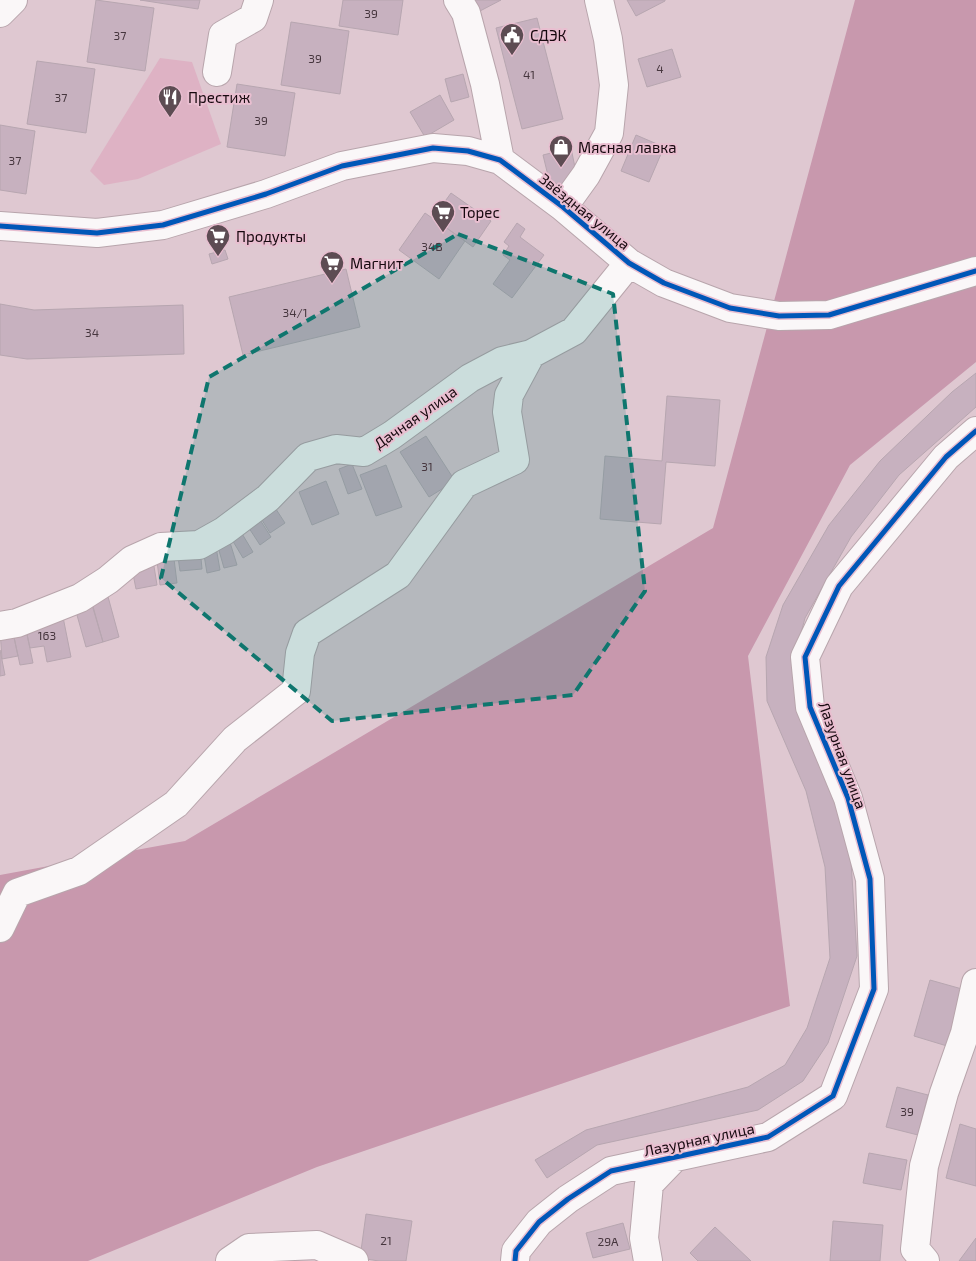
<svg xmlns="http://www.w3.org/2000/svg" width="976" height="1261" font-family="'Exo 2',sans-serif">
<style>
.green{fill:#deb2c4}
.forest{fill:#c898ad}
.building{fill:#c7b1bf;stroke:#b7a6b0}
.lines{fill:none;stroke-linecap:round;stroke-linejoin:round}
.minor-casing{stroke:#b8a5ac;stroke-width:30}
.minor{stroke:#faf7f8;stroke-width:28}
.cycleway-casing{stroke:#e9bed0;stroke-width:8}
.cycleway{stroke:#0057b8;stroke-width:5}
.marked{fill:#0f766e;fill-opacity:0.2;stroke:#0f766e;stroke-width:4;stroke-dasharray:10 6;stroke-linejoin:round}
.labels{text-anchor:middle;dominant-baseline:central;stroke-width:4;stroke-linejoin:round;paint-order:stroke}
.number-label{font-size:12px;fill:#46363e}
.poi-label{font-size:15px;fill:#17090f;stroke:#e9bed0;text-anchor:start}
.street-label{font-size:15px;fill:#17090f;stroke:#e9bed0}
</style>
<rect width="100%" height="100%" fill="#dfc8d1"/>
<path class="green" d="M160,58L192,62L221,144L138,179L104,185L90,171Z"/>
<path class="forest" d="M855,0H976V362L850,465L748,656L790,1006L317,1167L88,1261H0V875L185,841L713,528Z"/>
<path class="building" d="M96,0L154,8L145,71L87,62Z
M140,0H200L198,9Z
M343,0H403L398,35L339,26Z
M474,0H501L480,11Z
M627,0H665V1L636,16Z
M537,18L563,119L522,129L496,28Z
M291,22L349,31L340,94L281,85Z
M672,49L681,77L647,87L638,59Z
M37,61L95,69L86,133L27,124Z
M463,74L469,97L451,102L445,79Z
M237,84L295,93L285,156L227,147Z
M440,95L454,120L425,137L410,112Z
M0,125L35,131L26,194L0,190Z
M636,135L664,147L649,182L621,171Z
M571,148L578,182L551,188L543,155Z
M451,193L491,221L473,247L433,218Z
M425,213L465,241L439,279L399,250Z
M517,223L525,229L520,237L544,255L512,298L493,284L510,260L503,255L509,246L504,242Z
M225,250L228,259L212,264L209,254Z
M346,269L360,327L243,355L229,297Z
M0,304L34,310L183,305L184,354L27,359L0,355Z
M976,373V407L899,475L851,537L805,618L793,663L832,780L851,861L857,956L828,1043L803,1081L758,1110L597,1145L547,1178L535,1160L586,1130L748,1087L785,1065L807,1028L830,958L825,867L806,791L767,701L766,657L783,605L829,525L880,461L952,392Z
M667,396L720,400L715,466L666,462L661,524L600,519L605,456L662,461Z
M426,436L455,481L429,497L400,452Z
M352,464L362,489L348,494L339,469Z
M386,465L402,507L376,516L360,475Z
M326,481L339,514L312,525L299,492Z
M272,503L285,523L270,533L257,512Z
M257,515L271,537L260,545L245,522Z
M238,527L253,552L243,558L228,533Z
M228,536L237,565L224,568L216,540Z
M216,547L220,570L207,573L203,549Z
M200,548L202,569L180,571L177,550Z
M173,551L177,583L160,585L156,553Z
M153,560L157,585L136,589L131,564Z
M107,593L119,637L103,642L90,598Z
M92,603L103,642L86,647L75,608Z
M63,617L71,657L47,662L44,646L30,648L25,625Z
M25,625L33,663L20,665L12,628Z
M12,628L18,656L2,659L0,630Z
M0,650L5,675L0,676Z
M930,980L962,989L947,1046L914,1036Z
M897,1087L928,1095L918,1135L886,1127Z
M960,1124L976,1129V1186L946,1178Z
M869,1153L907,1160L901,1190L863,1183Z
M366,1214L412,1221L406,1261H379L360,1258Z
M833,1221L883,1225L880,1261H830Z
M623,1223L630,1249L593,1258L586,1233Z
M715,1227L751,1261H698L690,1253Z
M976,1238V1261H959Z"/>
<g class="lines">
<g class="minor-casing">
<path id="minor" d="M458,0L466,13L485,84L500,160
M0,13L13,0
M217,72L223,35L253,18L259,0
M563,207L586,175L609,133L614,85L608,39L599,0
M0,226L97,233L163,225L266,194L342,166L433,148L468,151L500,160L563,207L629,263L664,283L730,308L779,316L829,315L976,271
M0,626L17,623L80,598L108,580L132,560L161,547L199,545L224,531L268,498L308,457L336,449L364,452L392,435L470,378L502,361L531,354L574,331L629,263
M0,928L17,893L79,871L176,804L235,739L296,691L300,653L307,633L398,575L464,484L515,460L507,412L509,395L531,354
M230,1261L249,1248L317,1245L354,1261
M515,1261L516,1251L539,1222L568,1199L611,1171L768,1137L833,1096L874,989L870,879L848,798L810,707L805,657L839,586L946,457L976,431
M648,1261L644,1238L649,1184L675,1157
M925,1261L915,1249L924,1166L944,1093L965,1033L976,983"/>
</g>
<use href="#minor" class="minor"/>
<g class="cycleway-casing">
<path id="cycleway" d="M0,226L97,233L163,225L266,194L342,166L433,148L468,151L500,160L563,207L629,263L664,283L730,308L779,316L829,315L976,271
M515,1261L516,1251L539,1222L568,1199L611,1171L768,1137L833,1096L874,989L870,879L848,798L810,707L805,657L839,586L946,457L976,431"/>
</g>
<use href="#cycleway" class="cycleway"/>
</g>
<path class="marked" d="M458,234L613,294L645,591L573,695L332,721L161,578L209,377Z"/>
<defs>
<g id="civic-pin" transform="scale(1.25)"><path d="M0 17L-7.5 6A9.5 9.5 0 1 1 7.5 6Z" fill="#5d4c53" stroke="#e9bed0"/><path d="M-.6-6.5H3V-4.5H.6V-3L4-1V1h2V6H-6V1h2V-1L-.6-3ZM-1.2 2.5V6h2.4V2.5Z" fill="#fff"/></g>
<g id="restaurant-pin" transform="scale(1.25)"><path d="M0 17L-7.5 6A9.5 9.5 0 1 1 7.5 6Z" fill="#5d4c53" stroke="#e9bed0"/><path d="M-5-6h1v4h1v-4h1v4h1v-4h1v5L-1.5 .5V6h-2V.5L-5-1ZM5-6V6H3V1.5H1.5Q1.5-4 5-6Z" fill="#fff"/></g>
<g id="shop-pin" transform="scale(1.25)"><path d="M0 17L-7.5 6A9.5 9.5 0 1 1 7.5 6Z" fill="#5d4c53" stroke="#e9bed0"/><path d="M-5-2.5h2.3a2.7 3.5 0 0 1 5.4 0H5L5.5 6h-11ZM-1.5-2.5h3a1.5 2.3 0 0 0-3 0Z" fill="#fff"/></g>
<g id="supermarket-pin" transform="scale(1.25)"><path d="M0 17L-7.5 6A9.5 9.5 0 1 1 7.5 6Z" fill="#5d4c53" stroke="#e9bed0"/><path d="M-6-5.5h2.5l.6 2H6L4.5 2H-2.5L-4.4-4H-6ZM-1.5 3.2a1.3 1.3 0 1 0 .1 0ZM3 3.2a1.3 1.3 0 1 0 .1 0Z" fill="#fff"/></g>
</defs>
<g fill-rule="evenodd">
<use href="#civic-pin" x="512" y="35"/>
<use href="#restaurant-pin" x="170" y="97"/>
<use href="#shop-pin" x="561" y="147"/>
<use href="#supermarket-pin" x="443" y="212"/>
<use href="#supermarket-pin" x="218" y="236"/>
<use href="#supermarket-pin" x="332" y="263"/>
</g>
<g class="labels">
<g class="number-label">
<text x="371" y="13">39</text>
<text x="120" y="35">37</text>
<text x="315" y="58">39</text>
<text x="660" y="68">4</text>
<text x="529" y="74">41</text>
<text x="61" y="97">37</text>
<text x="261" y="120">39</text>
<text x="15" y="160">37</text>
<text x="432" y="246">34В</text>
<text x="295" y="312">34/1</text>
<text x="92" y="332">34</text>
<text x="427" y="466">31</text>
<text x="47" y="635">163</text>
<text x="907" y="1111">39</text>
<text x="386" y="1240">21</text>
<text x="608" y="1241">29А</text>
</g>
<g class="poi-label">
<text x="530" y="35">СДЭК</text>
<text x="188" y="97">Престиж</text>
<text x="578" y="147">Мясная лавка</text>
<text x="460" y="212">Торес</text>
<text x="236" y="236">Продукты</text>
<text x="350" y="263">Магнит</text>
</g>
<g class="street-label">
<text transform="translate(585 211) rotate(39)">Звёздная улица</text>
<text transform="translate(415 417) rotate(-35)">Дачная улица</text>
<text transform="translate(843 755) rotate(70)">Лазурная улица</text>
<text transform="translate(699 1139) rotate(-12)">Лазурная улица</text>
</g>
</g>
</svg>
